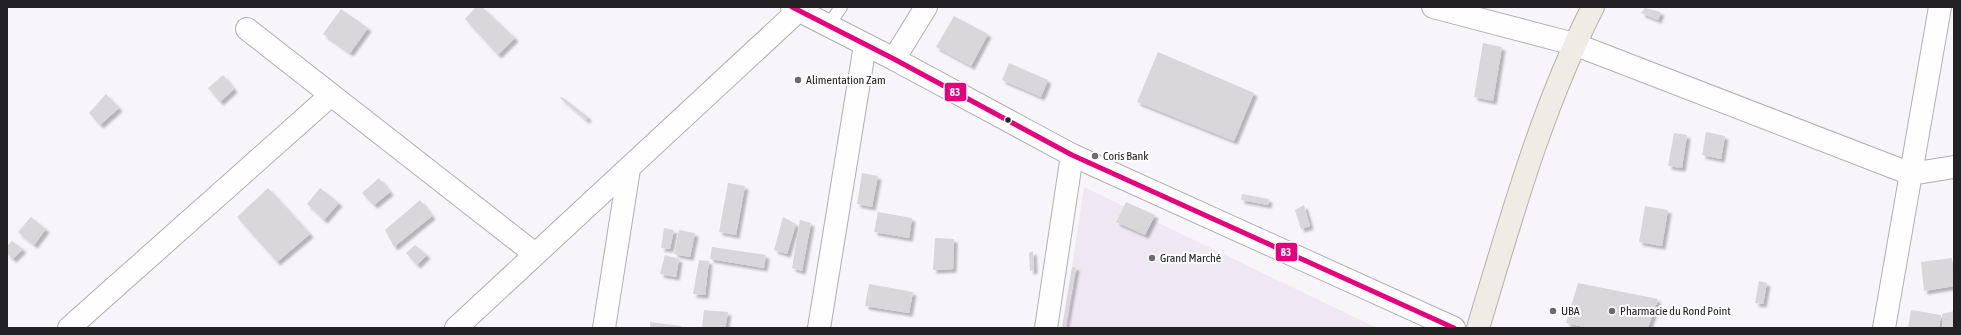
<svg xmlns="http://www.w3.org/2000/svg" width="1961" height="335" font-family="'Asap Condensed',sans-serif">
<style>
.built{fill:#efe8f2}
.building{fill:#d9d7da;filter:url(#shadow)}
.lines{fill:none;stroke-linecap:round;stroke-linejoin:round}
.service-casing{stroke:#b0aeb1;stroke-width:14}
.minor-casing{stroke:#b0aeb1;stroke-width:24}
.secondary-casing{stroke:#b0aeb1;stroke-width:24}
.primary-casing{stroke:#b5b1a6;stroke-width:24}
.service{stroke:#fefefe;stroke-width:12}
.minor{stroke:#fefefe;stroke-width:22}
.secondary{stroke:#fefefe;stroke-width:22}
.primary{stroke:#efece5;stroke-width:22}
.bus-1-casing{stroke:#fff;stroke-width:8}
.bus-1{stroke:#e5007d;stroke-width:5}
.poi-dot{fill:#6e6b6e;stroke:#fff;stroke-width:1.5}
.bus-dot{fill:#232123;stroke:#fff;stroke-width:1.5}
.labels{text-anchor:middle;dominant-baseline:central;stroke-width:4;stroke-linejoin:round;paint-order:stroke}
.poi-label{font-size:12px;fill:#232123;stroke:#fff;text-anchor:start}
.line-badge{stroke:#fff;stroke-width:1.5}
.badge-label{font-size:11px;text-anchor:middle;font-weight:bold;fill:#fff}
</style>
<defs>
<filter id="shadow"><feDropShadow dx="3.5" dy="3.5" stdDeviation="1" flood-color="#0004"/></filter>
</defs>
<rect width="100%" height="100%" fill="#f8f5fa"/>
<path class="built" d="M1084,187L1377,328H1063Z"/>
<path class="building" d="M476,7H482L515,38L498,55L465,19Z
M1645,8L1661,12L1658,20L1641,13Z
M341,9L368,28L350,53L323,34Z
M954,16L988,34L971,66L936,47Z
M1483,43L1502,47L1493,101L1474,97Z
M1158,52L1254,93L1234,141L1137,102Z
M1009,63L1048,80L1041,97L1002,80Z
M223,75L234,89L220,102L208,88Z
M106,94L119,108L100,125L89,113Z
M562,97L588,117L586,120L560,98Z
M1706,132L1725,136L1721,159L1702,155Z
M1674,133L1687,135L1682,168L1668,166Z
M862,173L878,176L872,207L857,204Z
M379,178L390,192L374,205L362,193Z
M728,183L745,186L736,235L719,232Z
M268,188L310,234L277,262L237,217Z
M320,188L339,203L324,220L307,204Z
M1242,194L1269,199L1268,205L1241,200Z
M420,200L432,216L394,247L385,230Z
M1126,202L1155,215L1145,235L1116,222Z
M1304,205L1310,226L1301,229L1295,210Z
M1645,206L1668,210L1662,246L1639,242Z
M878,212L912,218L909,238L874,232Z
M31,217L46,229L34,245L18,232Z
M783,217L796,224L787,254L774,250Z
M800,220L811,223L802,271L792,268Z
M664,228L674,230L670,249L661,248Z
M679,230L695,233L690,257L674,254Z
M935,238L954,239L953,269L933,270Z
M12,241L23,249L13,259L7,254V246Z
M415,245L427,255L417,265L406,253Z
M712,247L766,255L764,268L710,259Z
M1033,251L1034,270L1030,271L1029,253Z
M665,255L679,259L676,277L660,274Z
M1952,258L1954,286L1924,291L1921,262Z
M699,260L709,261L705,295L693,294Z
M1072,267H1076L1065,328H1062Z
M1759,281L1767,283L1763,304L1755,303Z
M1578,283L1658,299L1648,328H1589L1566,323Z
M869,284L913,292L909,313L865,306Z
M704,310L728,312L725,328H702Z
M1911,310L1941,315L1939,328H1908Z
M1954,311V328H1943L1942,314Z
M650,322L681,326V328H650Z"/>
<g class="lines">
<g class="service-casing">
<path id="service" d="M828,26L841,7"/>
</g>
<g class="minor-casing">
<path id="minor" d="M1433,7L1574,44L1911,174L1954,167
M247,29L535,254
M894,59L926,7
M69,328L331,95
M456,328L799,10
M604,328L629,169
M819,328L865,45
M1046,328L1072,155
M1884,328L1940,7"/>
</g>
<g class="secondary-casing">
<path id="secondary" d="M792,7L894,59L1072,155L1454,328"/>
</g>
<g class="primary-casing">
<path id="primary" d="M1478,328C1511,219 1541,109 1593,7"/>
</g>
<use href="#service" class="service"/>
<use href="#minor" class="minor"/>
<use href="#secondary" class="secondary"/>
<use href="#primary" class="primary"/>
<g class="bus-1-casing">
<path id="bus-1" d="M792,7L894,59L1072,155L1454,328"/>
</g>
<use href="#bus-1" class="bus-1"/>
</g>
<g class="poi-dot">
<circle cx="798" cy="80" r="4"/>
<circle cx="1095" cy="156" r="4"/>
<circle cx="1152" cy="258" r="4"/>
<circle cx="1553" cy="311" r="4"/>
<circle cx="1612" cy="311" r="4"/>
</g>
<circle class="bus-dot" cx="1008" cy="120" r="3.5"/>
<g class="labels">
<g class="poi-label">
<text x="806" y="80">Alimentation Zam</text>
<text x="1103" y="156">Coris Bank</text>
<text x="1160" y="258">Grand Marché</text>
<text x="1561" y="311">UBA</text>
<text x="1620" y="311">Pharmacie du Rond Point</text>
</g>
</g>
<g class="line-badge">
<rect x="944" y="82" width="23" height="20" rx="4" fill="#e5007d"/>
<rect x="1275" y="242" width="23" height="20" rx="4" fill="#e5007d"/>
</g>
<g class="badge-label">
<text x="955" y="96">83</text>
<text x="1286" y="256">83</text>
</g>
<rect width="1961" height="335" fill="none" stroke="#232123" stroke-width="16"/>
</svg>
